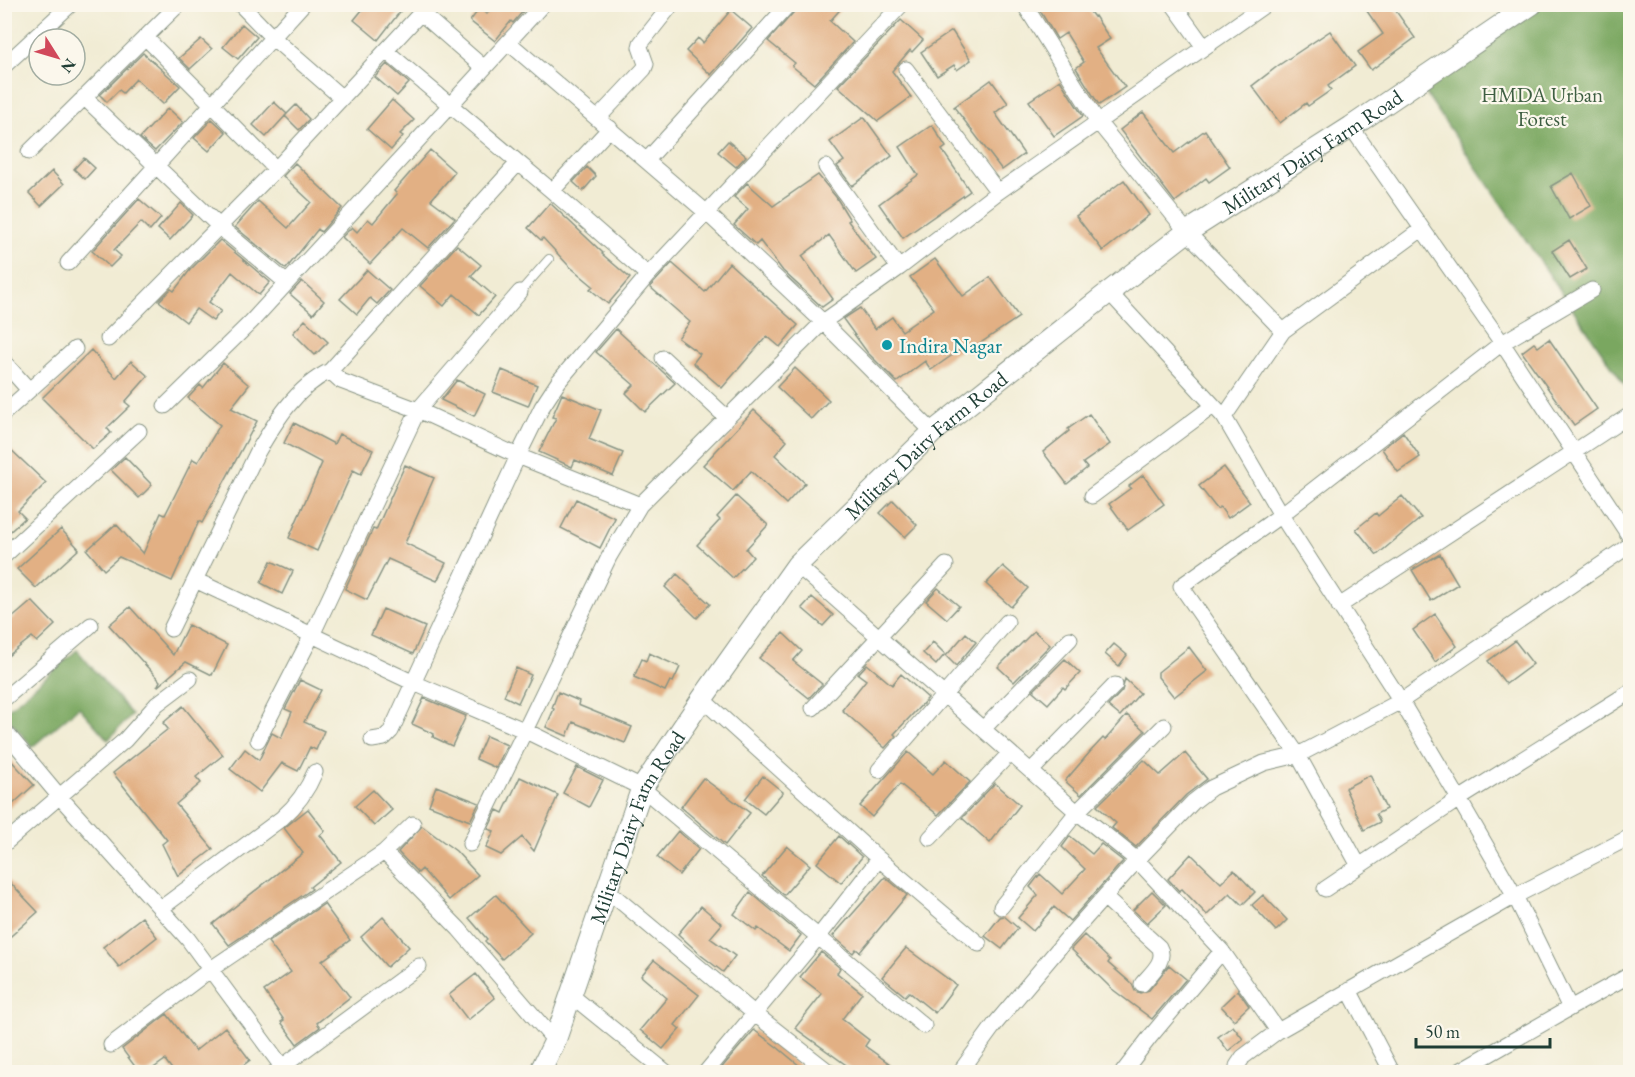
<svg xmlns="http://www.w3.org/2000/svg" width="1635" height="1077" font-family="'EB Garamond',serif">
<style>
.forest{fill:#7aa760;stroke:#4c724a;stroke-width:1.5}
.building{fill:#e2b084}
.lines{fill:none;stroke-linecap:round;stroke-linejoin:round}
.service-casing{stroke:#889484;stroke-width:10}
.minor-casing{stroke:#889484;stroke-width:17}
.secondary-casing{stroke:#889484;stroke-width:23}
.service{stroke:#fff;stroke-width:8}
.minor{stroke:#fff;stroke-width:15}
.secondary{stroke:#fff;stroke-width:21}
.culture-dot{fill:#0f9aa8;stroke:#fbf7ec;stroke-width:2}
.labels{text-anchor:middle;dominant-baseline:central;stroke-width:4.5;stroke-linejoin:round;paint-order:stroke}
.park-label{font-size:21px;fill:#3e5e42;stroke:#fbf7ec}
.street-label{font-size:21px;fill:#1f3d34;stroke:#fbf7ec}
.culture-label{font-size:21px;fill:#0d838f;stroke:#fbf7ec;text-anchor:start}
</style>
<rect width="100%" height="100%" fill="#fbf7ec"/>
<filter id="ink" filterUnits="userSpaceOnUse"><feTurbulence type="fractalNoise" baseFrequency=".0167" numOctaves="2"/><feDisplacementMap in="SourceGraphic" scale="12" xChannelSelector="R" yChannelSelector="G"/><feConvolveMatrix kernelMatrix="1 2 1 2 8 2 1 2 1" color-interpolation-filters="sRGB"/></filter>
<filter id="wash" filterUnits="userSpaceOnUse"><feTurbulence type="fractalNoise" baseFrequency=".008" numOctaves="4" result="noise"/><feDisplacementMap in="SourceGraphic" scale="24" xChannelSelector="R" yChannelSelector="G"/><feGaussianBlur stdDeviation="1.35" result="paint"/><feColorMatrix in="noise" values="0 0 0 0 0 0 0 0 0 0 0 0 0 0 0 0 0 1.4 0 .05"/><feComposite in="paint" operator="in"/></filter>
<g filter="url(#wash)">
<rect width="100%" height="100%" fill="#f1ecd4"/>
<path class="forest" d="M1538,5H1630V382L1626,387L1418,82Z
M77,650L132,715L108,740L79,707L32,747L5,714V712Z"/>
<g id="blocks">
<path class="building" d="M367,4H406L378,40L354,20Z
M495,4H529L513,23L511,21L495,41L470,21L480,8L487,14Z
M801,4H845L830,21L853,42L814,84L792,66L795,63L768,41Z
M1036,4H1084L1094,17L1095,16L1110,39L1096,48L1125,87L1099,105L1076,68L1084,62L1066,33L1057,39Z
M1362,4H1391L1415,38L1371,70L1358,52L1383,34Z
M731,10L752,28L711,75L686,51L698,38L703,43Z
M901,20L923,40L912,52L910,50L892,71L911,97L878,121L838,86Z
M242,24L257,37L238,59L223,47Z
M952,31L971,60L957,70L954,65L937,76L921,52Z
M1330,31L1355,66L1328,86L1331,90L1308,106L1306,103L1280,123L1252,86L1279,65Z
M201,39L212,49L190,69L179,58Z
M143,53L180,86L163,104L136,79L123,93L119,90L107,102L100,95Z
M387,64L409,83L397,96L375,77Z
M991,80L1008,103L995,113L1024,154L1002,170L954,107Z
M1060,80L1083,116L1054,136L1029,101Z
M392,100L414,120L400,134L403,136L391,150L367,129Z
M274,102L287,114L266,137L253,125Z
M296,105L309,119L299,130L285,116Z
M168,108L183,122L155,151L140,138Z
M1143,112L1174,153L1205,130L1230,167L1209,182L1206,178L1175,202L1120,130Z
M864,117L892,156L852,186L837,166L844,161L830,142Z
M212,119L226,132L209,151L194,138Z
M932,125L946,147L942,150L970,191L903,238L879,204L918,175L900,147Z
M728,141L746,156L736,167L718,152Z
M430,150L455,172L431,200L455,218L428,248L403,228L370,264L342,237L352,227L357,232L368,219L373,223L397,194L394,191Z
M84,158L95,168L85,179L74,169Z
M295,163L342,208L321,232L318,229L286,269L235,227L258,201L288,228L311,202L283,176Z
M587,167L596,176L583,191L573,182Z
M52,171L64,184L41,206L29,193Z
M1573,173L1591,206L1569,219L1551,186Z
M818,175L836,197L850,220L848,221L876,259L856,273L829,235L802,256L833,299L822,307L783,271L760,241L756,245L734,225L748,209L734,197L747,183L773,206Z
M1124,180L1149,215L1103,251L1076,216Z
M139,199L161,218L150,231L141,222L114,250L121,256L110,267L92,251Z
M181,203L193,215L170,240L158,229Z
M550,203L603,253L602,254L630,278L608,304L590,289L593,286L568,265L543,238L541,240L528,228Z
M220,240L270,282L259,295L232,272L209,302L221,311L213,321L196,309L186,322L159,301L171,289L174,291L190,270Z
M1569,240L1587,269L1570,279L1552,251Z
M457,245L481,265L471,276L495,297L479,315L454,294L444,306L420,286Z
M935,259L963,296L990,277L1019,317L967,352L964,347L931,370L925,361L897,382L867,352L843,319L860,308L875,329L892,317L902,331L934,309L910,277Z
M672,263L705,292L729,263L798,325L780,347L767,336L722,388L693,363L700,354L678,338L690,322L650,287Z
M367,270L390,290L377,304L370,298L357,314L340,299Z
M302,281L324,301L313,314L290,294Z
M305,320L328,342L315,355L293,333Z
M616,329L675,383L645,412L626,393L634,385L596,352Z
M1549,339L1597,409L1574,425L1522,352L1534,343L1538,347Z
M91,350L116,378L131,361L148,376L125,402L130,406L107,428L111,433L93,449L42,398Z
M223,363L249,385L231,408L257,421L202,523L199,521L172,581L119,557L104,570L87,550L116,524L143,554L161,513L165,515L193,459L198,462L220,425L188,398L200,385L203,388Z
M795,368L829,400L811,419L777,387Z
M502,370L537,385L528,406L493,392Z
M457,380L485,394L474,416L441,400Z
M562,394L601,410L589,439L623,453L613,476L575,460L572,467L539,452L556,418L552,417Z
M754,410L787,441L775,455L805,483L786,504L751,471L733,491L703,465Z
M1089,414L1110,444L1083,463L1087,468L1067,484L1043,452L1069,431L1068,429Z
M294,423L334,444L339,434L373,450L361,474L353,470L317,551L289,538L322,463L284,443Z
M1403,432L1420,457L1398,472L1382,449Z
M4,443L46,483L18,511L25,518L4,537Z
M125,457L152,485L139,498L111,470Z
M405,465L434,478L405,543L446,563L437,581L388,559L367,600L345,589L373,529L376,530Z
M1224,467L1250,502L1228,518L1220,507L1217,509L1199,486Z
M1143,475L1164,504L1128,530L1109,504L1131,488L1129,486Z
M736,496L768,525L746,549L753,557L733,578L697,545L720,520L717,517Z
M1402,496L1421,518L1377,555L1356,529L1376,513L1378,516Z
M576,499L615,518L600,548L561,528Z
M893,500L917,525L905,537L880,513Z
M61,529L79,549L36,588L17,569Z
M1440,554L1458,584L1431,601L1412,570Z
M271,561L293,571L282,594L261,583Z
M1003,566L1028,588L1011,607L986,584Z
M677,574L710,604L697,618L665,587Z
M938,588L959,606L947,619L926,601Z
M812,597L833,615L823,626L802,608Z
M32,601L55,625L37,642L32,637L4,659V625Z
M130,607L173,655L188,625L227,645L212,675L186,662L157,687L160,681L109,625Z
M383,609L425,627L413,654L371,635Z
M1435,614L1457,646L1435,662L1413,630Z
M1034,631L1050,645L1014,682L998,667Z
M783,633L802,651L793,661L822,684L809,698L759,658Z
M966,633L976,642L956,666L946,656Z
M1515,641L1533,664L1506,684L1488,661Z
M933,642L945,654L936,665L923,653Z
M1114,644L1127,655L1119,666L1105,654Z
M1189,647L1207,671L1174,697L1158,677V672Z
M649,653L680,667L673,682L670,681L665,691L634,677L642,659L646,661Z
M1065,659L1080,673L1065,689L1063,687L1048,704L1033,691Z
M867,664L892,685L901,674L928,698L894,734L896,736L885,748L842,710L866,680L858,674Z
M516,668L531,675L518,703L504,696Z
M1125,679L1140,693L1120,716L1108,706L1122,691Z
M300,680L321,690L304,722L324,731L316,750L310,747L298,771L282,763L260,792L230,769L245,749L259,760L272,733L281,738L292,712L285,709Z
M558,692L579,701L578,705L632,727L625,743L573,722L567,736L546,727L554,709L552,708Z
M424,698L466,716L452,746L433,737L434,734L412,724Z
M183,706L223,755L196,777L201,783L176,804L213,849L178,876L162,844L167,840L113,773L168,729L163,723Z
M1127,715L1145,731L1081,795L1065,781L1090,752L1103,738L1105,740Z
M486,736L507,745L496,768L476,759Z
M908,752L933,774L946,760L970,782L938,815L900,784L872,817L860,806Z
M4,753L34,785L4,812Z
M1185,753L1207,779L1186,795L1136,847L1112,828L1116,823L1097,806L1144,760L1160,775Z
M577,767L603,780L589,807L563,793Z
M1370,775L1386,809L1376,814L1380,822L1364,830L1345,788Z
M763,776L783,792L764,814L745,799Z
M520,777L558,795L534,851L522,837L501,855L486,848L494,831L488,829L497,810L503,813Z
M703,778L750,813L725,845L681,807Z
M995,783L1020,805L990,843L962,818Z
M436,786L479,803L470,821L429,805Z
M373,790L392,810L374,826L355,806Z
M308,809L325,831L320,835L341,862L310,887L312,889L229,945L213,924L303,853L284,828Z
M422,826L456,851L478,875L449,900L422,869L418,873L398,852Z
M678,831L699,849L679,875L657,857Z
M839,836L862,857L841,883L817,863Z
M1070,836L1092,854L1101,844L1123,861L1070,921L1054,907L1033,931L1018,918L1038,895L1030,887L1040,874L1062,894L1085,869L1062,847Z
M787,846L810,865L784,895L762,876Z
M1191,854L1221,883L1234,870L1255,892L1242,905L1230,893L1207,915L1182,889L1179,891L1168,879Z
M4,876L38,912L4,942Z
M885,877L907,895L860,952L856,949L853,953L833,936Z
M1152,891L1166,905L1147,923L1133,910Z
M750,892L801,935L789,951L758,928L756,931L734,914Z
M496,895L531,933L502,959L485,941L487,939L469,918Z
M1263,895L1287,920L1276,931L1252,905Z
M324,904L350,940L322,961L350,997L317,1023L320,1027L297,1044L281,1022L284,1020L264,991L291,972L268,942Z
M701,906L722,924L710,938L735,956L723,972L702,956L678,934Z
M1004,916L1018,928L1002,949L985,936L1000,917Z
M142,917L157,937L119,967L103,947Z
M383,917L409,947L387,967L361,937Z
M1084,935L1110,960L1108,963L1132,984L1135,991L1140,993L1149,990L1169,965L1186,979L1152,1019L1112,989L1071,949Z
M906,948L956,985L935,1013L909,992L905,996L882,977Z
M821,952L840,968L837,973L862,993L842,1019L869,1040L865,1046L890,1064L883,1072H856L795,1028L822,994L800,977Z
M654,960L699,995L675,1025L680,1029L663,1049L640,1030L667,998L641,976Z
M476,974L495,998L468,1020L449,995Z
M1238,990L1249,1006L1234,1020L1221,1006Z
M167,1014L195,1051L225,1027L250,1060L234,1072H174L165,1060L148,1072H139L122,1049Z
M1233,1026L1243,1039L1228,1051L1218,1037Z
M754,1030L777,1047L807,1072H718Z"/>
</g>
</g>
<g filter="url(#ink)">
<use href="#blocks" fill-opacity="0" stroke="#889484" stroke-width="1.5"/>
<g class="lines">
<g class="service-casing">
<path id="service" d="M520,292L549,259"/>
</g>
<g class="minor-casing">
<path id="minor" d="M240,4L272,37L342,98
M1024,4L1098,122L1187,232L1283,331
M1173,4L1204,47
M421,13L484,68
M145,37L276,169
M508,42L707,213L823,322L933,432
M386,51L552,191L648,275
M4,66L71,4
M906,69L998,192
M84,97L220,227L287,283
M598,118L644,69L646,64L640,47L641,43L672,4
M1351,127L1502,343L1630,537
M29,152L179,4
M647,160L789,4
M518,163L330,371L341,381L418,410L518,456L640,505
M826,167L899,268
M552,191L610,128
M68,263L303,4
M1109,292L1224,417L1281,515L1401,701L1459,799L1515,896L1570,1008
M108,339L276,169L429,4
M663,358L727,418
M4,362L29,390
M165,406L251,322L543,4
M4,413L75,349
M1224,417L1283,331L1422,229
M1092,496L1213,406
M4,556L139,431
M797,565L1077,812L1137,860L1222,951L1278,1031
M195,580L414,683L526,731L642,788L924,1026
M1339,606L1630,415
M171,629L257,453C275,422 296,387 330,371
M4,699L91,625
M702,699L879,859L819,936L706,1072
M813,708L946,565
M983,729L1070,639
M4,730L60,797L188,939L286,1072
M258,740L312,635L418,410L520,292
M372,740L384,738L391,731L518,456L542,407L559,381L648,275L902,4
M879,770L1007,622
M1031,771L1115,685
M930,838L1010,753
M4,844L125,740L157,704L190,679
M470,844L609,557L640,505L823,322L899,268L998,192L1266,4
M384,852L459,929L555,1041
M879,859L979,944
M1359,866L1298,755L1181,586L1281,515L1502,343L1592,290
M1325,889L1459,799L1630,692
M607,890L755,1014L829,1072
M1104,897L1159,947C1167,961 1150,974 1142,984
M1001,907L1077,812L1164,726
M160,909L282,818C297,805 307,791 315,772
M1349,990L1392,1072
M572,996L666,1072
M111,1045L211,969L384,852L413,824
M275,1072L419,966
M960,1072L995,1024L1064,942L1137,860L1193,802L1211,788L1264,763L1298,755L1401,701L1630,545
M1123,1072L1150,1037L1222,951
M1238,1072L1237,1066L1243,1057L1278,1031L1515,896L1630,837
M1458,1072L1570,1008L1630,975"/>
</g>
<g class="secondary-casing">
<g id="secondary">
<path id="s1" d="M540,1072L555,1041L642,788L702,699L797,565L933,432L1109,292L1187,232L1351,127L1532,4"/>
</g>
</g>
<use href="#service" class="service"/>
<use href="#minor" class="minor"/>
<use href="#secondary" class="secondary"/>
</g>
</g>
<circle class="culture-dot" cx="887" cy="345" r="6"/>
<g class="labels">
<g class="park-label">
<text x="1542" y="94">HMDA Urban<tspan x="1542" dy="24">Forest</tspan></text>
</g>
<g class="street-label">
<text stroke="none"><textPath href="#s1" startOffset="1236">Military Dairy Farm Road</textPath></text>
<text stroke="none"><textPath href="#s1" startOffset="750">Military Dairy Farm Road</textPath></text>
<text stroke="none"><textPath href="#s1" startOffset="264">Military Dairy Farm Road</textPath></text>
</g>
<g class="culture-label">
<text x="899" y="345">Indira Nagar</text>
</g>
</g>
<rect width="1635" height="1077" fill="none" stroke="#fbf7ec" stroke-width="24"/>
<g transform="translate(57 57) rotate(127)"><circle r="28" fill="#fbf7ec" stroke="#a3ada2" stroke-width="1.5"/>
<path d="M0-4.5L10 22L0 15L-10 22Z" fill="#d1495b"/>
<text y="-9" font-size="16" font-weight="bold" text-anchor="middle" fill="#1f3d34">N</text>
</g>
<path d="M1416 1038v9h134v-9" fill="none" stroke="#1f3d34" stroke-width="3"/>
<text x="1425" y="1038" font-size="18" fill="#1f3d34" stroke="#fbf7ec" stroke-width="4.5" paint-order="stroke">50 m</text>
</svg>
